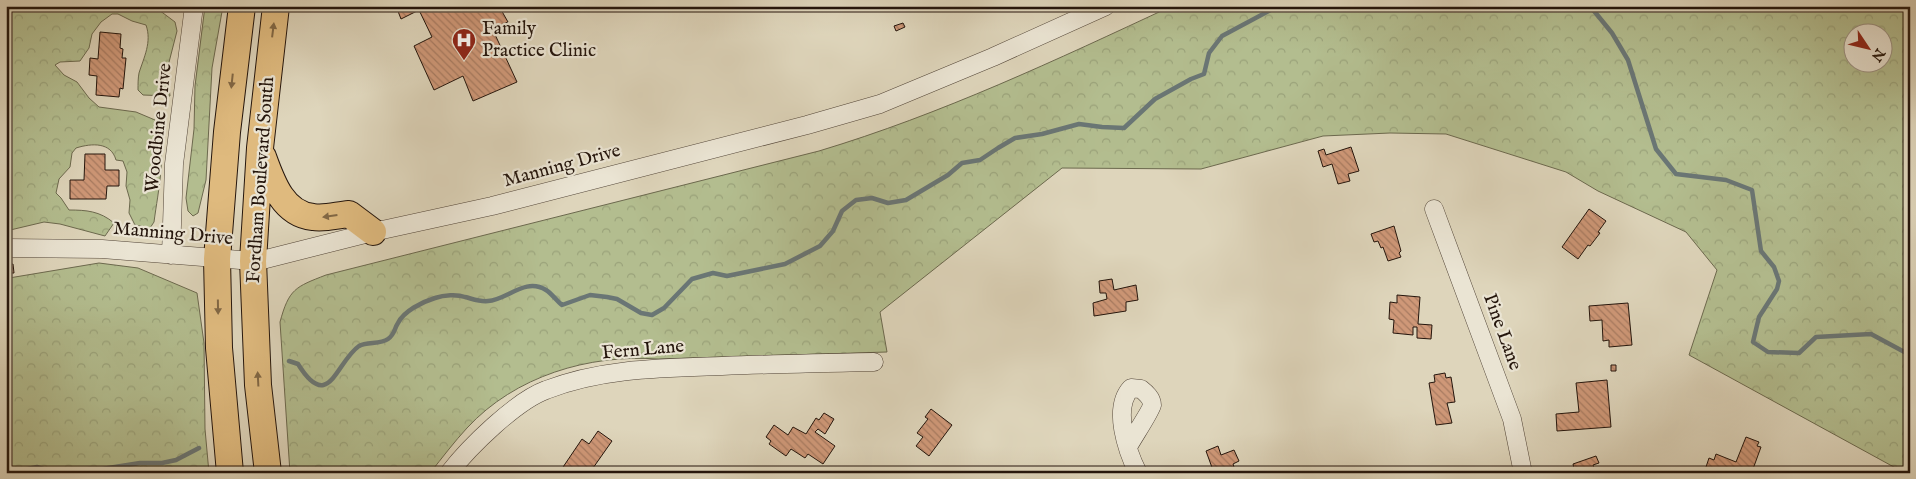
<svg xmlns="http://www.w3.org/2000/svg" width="1916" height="479" font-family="'IM FELL English',serif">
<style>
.forest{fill:url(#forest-crowns);stroke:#6c694e;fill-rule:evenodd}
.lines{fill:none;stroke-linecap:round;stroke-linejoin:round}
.stream{stroke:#6a7675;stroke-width:4.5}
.building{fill:url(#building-back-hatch);stroke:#24150c}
.minor-casing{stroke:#524538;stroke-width:19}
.highway-casing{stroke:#24150c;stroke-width:28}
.minor{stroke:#eae4d3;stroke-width:18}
.highway{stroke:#dfba7e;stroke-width:26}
.oneway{fill:#826845}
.labels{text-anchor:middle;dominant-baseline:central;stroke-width:4.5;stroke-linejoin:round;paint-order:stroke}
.poi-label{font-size:19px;fill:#24150c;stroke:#eae4d3;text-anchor:start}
.street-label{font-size:19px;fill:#24150c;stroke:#eae4d3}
</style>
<defs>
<pattern id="forest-crowns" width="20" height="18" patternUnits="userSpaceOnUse" patternTransform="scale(1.25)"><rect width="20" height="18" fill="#b3bd8f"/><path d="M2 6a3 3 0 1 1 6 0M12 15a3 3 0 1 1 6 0" fill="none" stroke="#9aa27a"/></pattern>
<pattern id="building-back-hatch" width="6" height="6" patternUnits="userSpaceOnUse" patternTransform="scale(1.25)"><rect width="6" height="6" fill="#cf9878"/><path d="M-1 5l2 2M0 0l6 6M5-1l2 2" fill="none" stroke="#a87b61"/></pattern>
</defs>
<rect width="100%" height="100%" fill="#ded5bb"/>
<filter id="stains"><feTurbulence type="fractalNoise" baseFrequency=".004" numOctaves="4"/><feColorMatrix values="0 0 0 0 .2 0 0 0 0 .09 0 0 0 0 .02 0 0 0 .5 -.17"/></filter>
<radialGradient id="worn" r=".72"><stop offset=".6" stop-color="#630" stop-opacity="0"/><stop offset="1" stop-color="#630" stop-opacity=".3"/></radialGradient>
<path class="forest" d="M6,6H133L145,10H159L175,22L177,31L167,70L170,96L143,95L138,90C138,84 138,78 139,73C144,57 152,42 146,25L132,21L118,14H112L101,22L92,34L89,48L80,61L60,62L55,65L64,75L77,82L89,98L99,107L136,112L155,120C168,149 158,191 154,222L150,228L135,225L129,213L130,200L126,186L127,172L123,161L116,160C111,142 92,143 76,148L72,153L70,167L59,179L56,193L61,198L69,210C86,210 100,211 114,223L105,236L60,224L44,222L6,231Z
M205,6H223L212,68L206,180L198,213L193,216L188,211L186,198L194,129L195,86Z
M1172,6H1910V469L1903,472L1689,355L1717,270L1686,232L1598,191L1566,172L1446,134L1390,133L1323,136L1201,169L1062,168L880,312L887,352L658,359C589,354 515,376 467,428C454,442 442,458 430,473H290L280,322C289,289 295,287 326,275L819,151C942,114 1056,60 1172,6ZM1854,32H1884V62H1854Z
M99,263L138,268L197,293L204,343L205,429L209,473H6V275L9,278Z"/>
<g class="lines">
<path class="stream" d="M1590,6L1612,33L1628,60L1656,149L1676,174L1726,180L1752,190L1761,251L1774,267L1779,281L1777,289L1759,317L1753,342L1768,352L1799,353L1816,337L1871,334L1910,355
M289,361L298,364C329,414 336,362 359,346C367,341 380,345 388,339C395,334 394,329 398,323C404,311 422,302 435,298C444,295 457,294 465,297C473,299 480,302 488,301C507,300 525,277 546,290C551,293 557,301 562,305L590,295L607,297L617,299L641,313L652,315L664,308L692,279L713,273L727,276L785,264L820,246L833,231L842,211L856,200L872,198L888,203L906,200L948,175L962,163L980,160L998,148L1015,138L1042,134L1079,124L1102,127L1124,128L1155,99L1191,79L1204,74L1209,53L1222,36L1278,6
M6,469L13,472L37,467L55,473L89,469H102L140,463H162L176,460L199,448"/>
</g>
<path class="building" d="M396,6H505L500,8L508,22L492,28L517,82L473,101L463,76L434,90L414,46L432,37L419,10L401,19Z
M903,23L905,27L896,31L894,26Z
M100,32L121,34L120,48L123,49L122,58H126L123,89L120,88L119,97L96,95L97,76L89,75L90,58L98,59Z
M1351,147L1359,171L1348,174L1350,181L1338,184L1332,164L1323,167L1318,151L1324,149L1326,155Z
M85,154H105V170H119V186H107L106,199H70V180H84Z
M1589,209L1606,221L1598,232L1600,233L1590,246L1588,245L1578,259L1562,247Z
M1394,226L1401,251L1399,253L1401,257L1388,261L1383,247L1381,248L1378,241L1374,242L1371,234Z
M13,264L14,273H6V265Z
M1112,279L1114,290L1136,285L1138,300L1126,302V311L1094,316L1093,303L1107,299L1106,293H1100L1099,281Z
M1397,295L1420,297L1418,324L1432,325L1431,339L1417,338V327H1413V335L1393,333L1394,320L1389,319L1390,302L1397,303Z
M1628,303L1632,345L1609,347V340L1603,341L1602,320L1590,321L1589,306Z
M1611,365H1616V371H1611Z
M1445,373L1446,378L1451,377L1455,402L1447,403L1452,423L1436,425L1429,383L1435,382L1434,375Z
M1607,380L1611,427L1557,431L1556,414L1579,412L1576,383Z
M931,409L952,425L929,456L916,446L923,437L917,433L928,419L925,417Z
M824,413L834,419L825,434L818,429L815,432L835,446L823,464L808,454L805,458L791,449L786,456L769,444L771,441L766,437L774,425L788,435L793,427L806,434L816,418L819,420Z
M598,431L612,441L593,468L597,471L596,473H559L582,439L589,444Z
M1746,437L1759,442L1757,446L1761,447L1753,469L1764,473H1713L1705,470L1709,458L1714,460L1716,454L1736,462Z
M1218,446L1221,455L1234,450L1239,461L1233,464L1236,473H1214L1206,451Z
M1596,456L1599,463L1593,465L1596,473H1575L1573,464Z"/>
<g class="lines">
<g class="minor-casing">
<path id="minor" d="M1434,209L1512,419L1523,473
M6,248L102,249L253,261L266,259L373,232L492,206L807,125L880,104L993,57L1106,6
M171,255L174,164L194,6
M1128,447C1132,439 1151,411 1152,405C1152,398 1146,393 1141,389L1131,388C1112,408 1127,451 1138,473
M449,473C469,447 516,401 546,390C602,368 663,368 722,366C773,364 823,363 874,362"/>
</g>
<g class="highway-casing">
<path id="highway" d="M263,157C272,182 283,214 313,217C325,219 337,215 349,214L373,232
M230,473L219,348L217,259L227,132L242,6
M268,473L258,385L253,261L260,148L276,6"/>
</g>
<use href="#minor" class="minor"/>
<use href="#highway" class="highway"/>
</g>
<defs><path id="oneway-solid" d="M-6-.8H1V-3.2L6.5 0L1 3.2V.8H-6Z" transform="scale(1.25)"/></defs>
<g class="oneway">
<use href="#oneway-solid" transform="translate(273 30) rotate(-83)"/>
<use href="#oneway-solid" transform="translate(232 81) rotate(96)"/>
<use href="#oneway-solid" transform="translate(330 216) rotate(172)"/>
<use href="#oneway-solid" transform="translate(218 307) rotate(89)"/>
<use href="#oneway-solid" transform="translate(258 379) rotate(-93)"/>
</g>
<defs>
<g id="hospital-pin" transform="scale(1.25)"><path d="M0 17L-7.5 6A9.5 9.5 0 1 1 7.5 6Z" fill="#8f2418" stroke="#eae4d3"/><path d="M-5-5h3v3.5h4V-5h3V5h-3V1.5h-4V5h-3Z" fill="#fff"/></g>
</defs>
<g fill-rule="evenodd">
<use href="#hospital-pin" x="464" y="40"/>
</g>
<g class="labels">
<g class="poi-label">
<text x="482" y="29">Family<tspan x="482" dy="22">Practice Clinic</tspan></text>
</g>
<g class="street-label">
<text transform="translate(159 128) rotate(-84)">Woodbine Drive</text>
<text transform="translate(562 166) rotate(-15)">Manning Drive</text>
<text transform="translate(261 180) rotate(-86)">Fordham Boulevard South</text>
<text transform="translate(173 234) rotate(5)">Manning Drive</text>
<text transform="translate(1502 332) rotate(70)">Pine Lane</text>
<text transform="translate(643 350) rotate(-5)">Fern Lane</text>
</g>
</g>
<rect width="1916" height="479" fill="none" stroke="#ded5bb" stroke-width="25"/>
<rect x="8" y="8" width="1901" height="464" fill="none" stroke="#24150c" stroke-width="2.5"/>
<rect x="12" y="12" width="1891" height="454" fill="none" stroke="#24150c"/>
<g transform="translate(1868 48) rotate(125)"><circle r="24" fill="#eae4d3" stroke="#9b9183"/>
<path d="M0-4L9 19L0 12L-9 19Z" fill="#8f2418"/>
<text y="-8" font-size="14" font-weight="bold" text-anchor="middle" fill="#24150c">N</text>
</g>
<rect width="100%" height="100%" filter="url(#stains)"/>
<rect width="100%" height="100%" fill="url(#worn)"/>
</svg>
